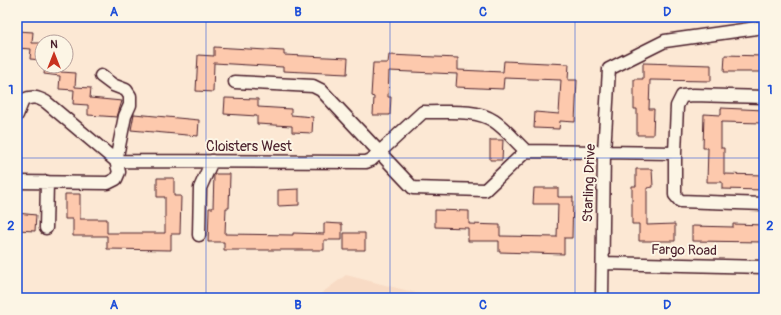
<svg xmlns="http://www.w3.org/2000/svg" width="781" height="315" font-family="Pangolin,sans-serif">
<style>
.built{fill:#f8dbc5}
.building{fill:#fdc9ad;stroke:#4a1f2b}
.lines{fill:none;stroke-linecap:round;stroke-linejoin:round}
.minor-casing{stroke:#4a1f2b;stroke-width:15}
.minor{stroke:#fcf5e5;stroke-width:12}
.grid{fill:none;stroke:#1d4ed8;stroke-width:1;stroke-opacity:0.55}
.labels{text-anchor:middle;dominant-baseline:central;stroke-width:4;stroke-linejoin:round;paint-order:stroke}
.street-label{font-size:14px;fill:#4a1f2b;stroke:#fcf5e5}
.neatline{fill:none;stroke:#1d4ed8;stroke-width:1.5}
.grid-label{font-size:13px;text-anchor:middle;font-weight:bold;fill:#1d4ed8}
</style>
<rect width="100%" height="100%" fill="#fce8d4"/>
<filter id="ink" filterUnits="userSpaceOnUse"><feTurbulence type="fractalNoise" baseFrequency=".025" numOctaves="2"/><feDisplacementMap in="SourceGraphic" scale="8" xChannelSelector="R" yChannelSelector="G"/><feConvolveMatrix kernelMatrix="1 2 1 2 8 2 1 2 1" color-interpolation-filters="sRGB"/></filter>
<g filter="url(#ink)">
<path class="built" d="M346,275L436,298H315Z"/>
<path class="building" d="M17,31L33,32L32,43H42V60L30,59L31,49L17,48Z
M214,47L284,51V55L348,58L347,74L283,71V67L214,63L213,92L196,91L198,55L214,56Z
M389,55L458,58V70L503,72L504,61L569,64L568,80H577L575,122L560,121L559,129L534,128L535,112L559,114L561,80L504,78L503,89L456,87L457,74L389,71L388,97H391L390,115H373L374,97L371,96L373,63H388Z
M725,55L764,56V72H724Z
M643,63L711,65V81L650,80L649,109H654L653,135H637V109H634V79H643Z
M45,66H61V72L76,73L75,87L91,88L90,98L122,101L117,117L88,115V105L73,104L74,90L59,89L60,76L44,74Z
M225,98L258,99V107L291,109V115L313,117L312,133L292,132V126L257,124V116L224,114Z
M721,108L764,110V123L721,122V148H724V174L764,175V190L722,189V182H707L708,148H703L704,114L721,115Z
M134,114L199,120L198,136L131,130Z
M490,140H503L502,160H490Z
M636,169H652L653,187L647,188V225L675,224V241H639V224H632V186H636Z
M214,174H230L229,208H226L225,234L293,235V233L324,234V223L342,224V240H324V250H224V242H208L209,208H213Z
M157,178H174V196H181L180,234H171V250L107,249V236H73V219H65V194H80V219H107V233H165V197H157Z
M534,188H558V197H573L572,238H564V254L499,252V241H468V228L435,227V210L469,211V224L500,225V236L557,237L558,204H533Z
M299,189V205L278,206V190Z
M17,213L36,215L35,231L17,230Z
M733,224L764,225V242L692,241V226L733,227Z
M344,233H365V250H344Z"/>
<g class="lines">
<g class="minor-casing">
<path id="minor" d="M101,76L113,85L126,90L130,96V105L125,116L116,161L366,162L371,160L423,112C444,113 475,108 494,121C506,129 515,141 526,151L675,153
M235,82L313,86L321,90L413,188L485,190L526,151
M764,97L693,95L682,96L677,106L675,153V195L680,201L764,204
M17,115L23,100C32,96 37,97 46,102L116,161L119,172L116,179L108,183L17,182
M46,228L47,182
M199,235L200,188L212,161
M603,263L764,267
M602,298L604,152L609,69L665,41L764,27"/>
</g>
<use href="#minor" class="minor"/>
</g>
</g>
<path class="grid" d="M206,17V298M390,17V298M575,17V298M17,158H764"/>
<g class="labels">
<g class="street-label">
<text x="249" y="146">Cloisters West</text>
<text transform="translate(589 183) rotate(-88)">Starling Drive</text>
<text transform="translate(684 250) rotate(1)">Fargo Road</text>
</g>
</g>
<rect width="781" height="315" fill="none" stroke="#fcf5e5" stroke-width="44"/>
<g transform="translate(54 54)"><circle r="19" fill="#fcf5e5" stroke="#b59f9b"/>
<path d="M0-3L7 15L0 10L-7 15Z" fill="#c8321e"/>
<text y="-6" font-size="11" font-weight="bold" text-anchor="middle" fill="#4a1f2b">N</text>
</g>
<rect x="22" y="22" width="737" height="271" class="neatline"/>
<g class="grid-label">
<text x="114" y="16">A</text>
<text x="298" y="16">B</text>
<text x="483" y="16">C</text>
<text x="667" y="16">D</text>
<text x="11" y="94">1</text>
<text x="770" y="94">1</text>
<text x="11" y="230">2</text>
<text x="770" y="230">2</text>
<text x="114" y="309">A</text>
<text x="298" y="309">B</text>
<text x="483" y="309">C</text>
<text x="667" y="309">D</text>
</g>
</svg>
